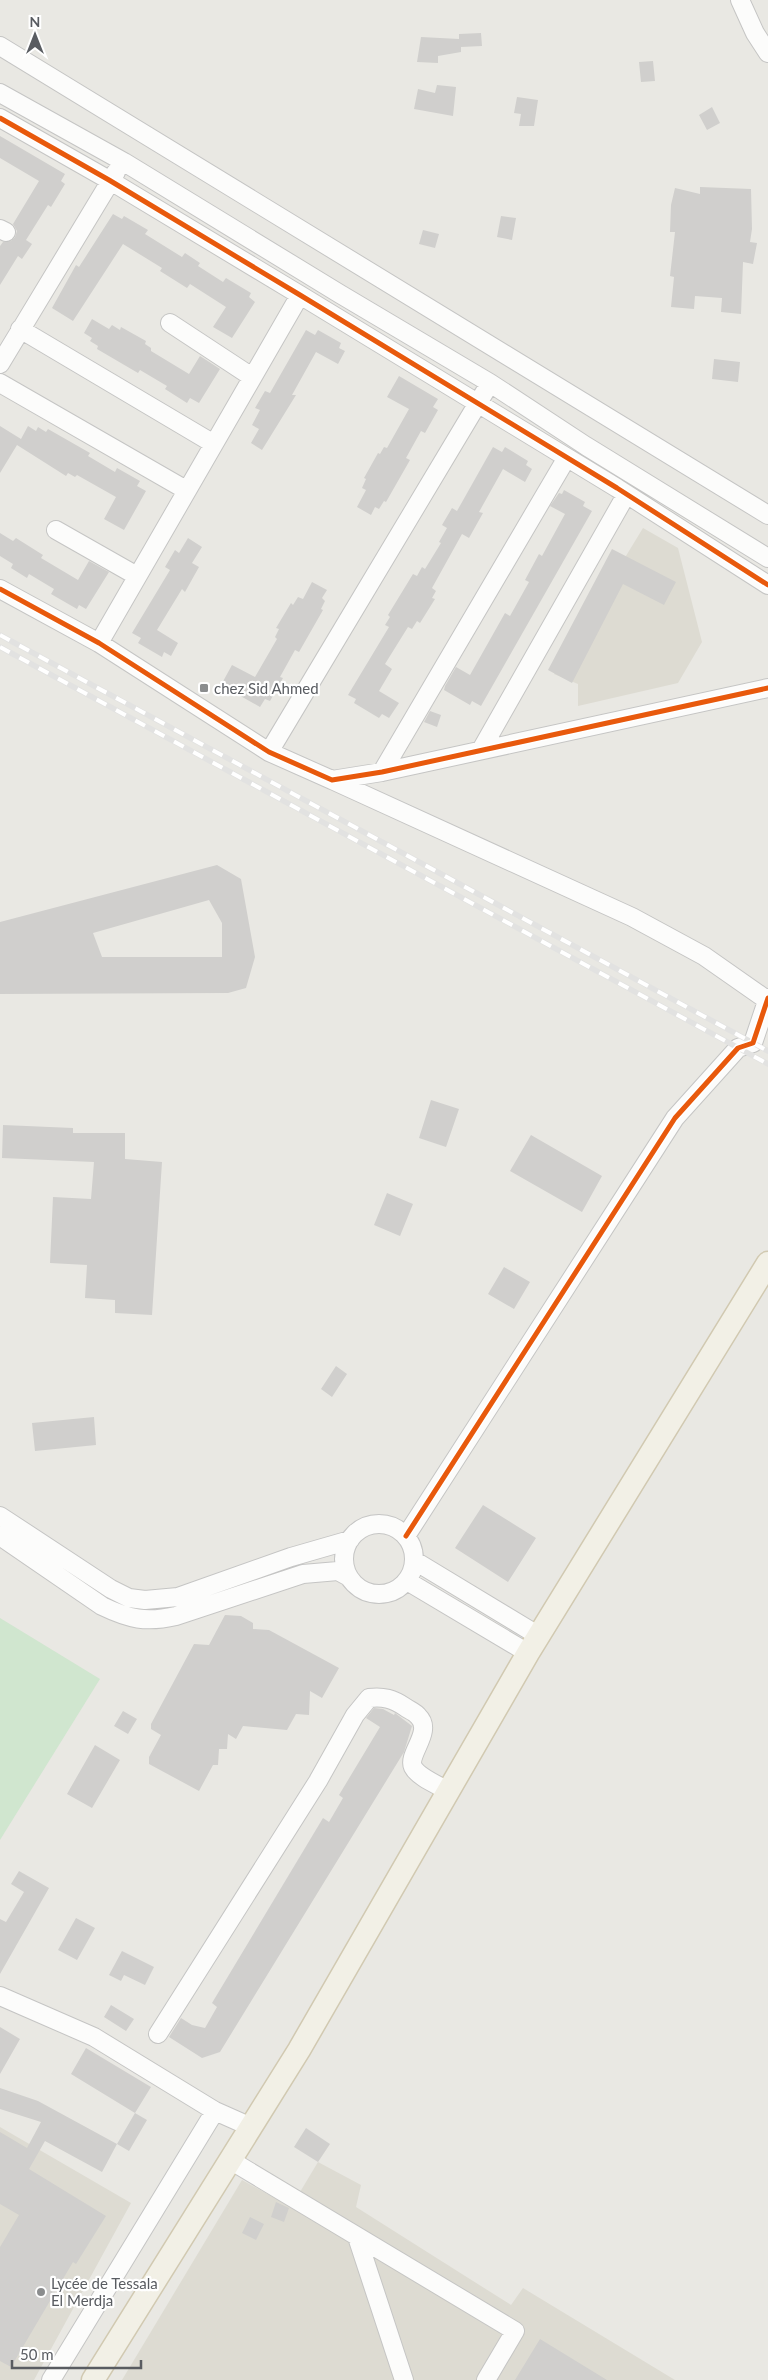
<svg xmlns="http://www.w3.org/2000/svg" width="768" height="2380" font-family="Lato,sans-serif">
<style>
.education{fill:#dddbd2}
.green{fill:#d0e6cf}
.building{fill:#d0cfcd;fill-rule:evenodd}
.lines{fill:none;stroke-linecap:round;stroke-linejoin:round}
.minor-casing{stroke:#c5c5c4;stroke-width:20}
.major-casing{stroke:#d1c9b1;stroke-width:25}
.minor{stroke:#fcfcfb;stroke-width:18}
.major{stroke:#f2f0e6;stroke-width:22}
.rail-casing{stroke:#e2e2e1;stroke-width:5.5}
.rail{stroke:#fff;stroke-width:4;stroke-dasharray:11;stroke-linecap:butt}
.cycleway-casing{stroke:#fff;stroke-width:8}
.cycleway{stroke:#e8590c;stroke-width:5}
.poi-dot{fill:#8b8d8e;stroke:#fff;stroke-width:2}
.labels{text-anchor:middle;dominant-baseline:central;stroke-width:4.5;stroke-linejoin:round;paint-order:stroke}
.poi-label{font-size:15px;fill:#595c61;stroke:#fff;text-anchor:start}
</style>
<rect width="100%" height="100%" fill="#e9e8e3"/>
<path class="education" d="M643,528L678,548L702,642L678,683L578,706V684L554,674Z
M0,2127L131,2203L34,2380H0Z
M318,2162L361,2185L356,2207L511,2305L523,2288L675,2380H122L242,2180L291,2207Z"/>
<path class="green" d="M0,1618L100,1679L0,1840Z"/>
<path class="building" d="M481,33L482,46L461,47V52L438,56V63L417,62L421,37L459,39V34Z
M653,61L655,81L641,82L639,62Z
M437,85L456,87L453,116L414,109L418,89L435,93Z
M517,97L538,100L534,126H519L521,114L514,113Z
M712,107L720,123L707,130L699,115Z
M0,136L65,174L61,181L65,184L51,207L48,205L26,240L32,244L22,259L18,256L0,285V246L3,242L11,241L15,237L17,231L13,224L39,181L0,158Z
M700,187L751,189L752,229L750,242L757,243L753,264L743,262L741,314L721,312L722,298L695,296L694,309L671,307L674,277L670,276L675,232H670L671,205L675,188L700,194Z
M113,214L122,219L124,216L148,230L145,234L182,257L185,253L200,263L198,266L223,282L226,278L251,293L249,297L255,302L232,338L213,327L226,307L190,284L187,288L160,271L162,268L123,244L73,321L52,308L76,265L79,267Z
M501,216L516,218L512,240L497,237Z
M423,230L439,234L435,248L419,244Z
M92,319L109,329L112,325L120,330L121,327L146,341L145,344L151,348V351L189,374L200,356L220,369L199,403L190,398L187,403L165,389L167,386L140,370L138,373L97,349L98,346L90,341L92,338L84,333Z
M306,330L315,335L318,330L341,343L339,348L345,351L338,364L316,352L292,395H296L262,450L251,443L259,429L252,425L260,410L255,408L265,391L270,393Z
M714,359L740,362L738,382L712,379Z
M399,376L438,399L433,407L438,410L425,433L421,431L406,458L410,460L386,502L384,501L379,509L375,507L371,515L357,507L366,490L362,488L366,479L364,478L378,453L380,454L384,447L387,448L409,409L387,397Z
M0,426L21,439L28,426L36,431L38,427L46,432L48,429L90,453L88,456L115,472L117,468L140,481L137,486L146,491L124,530L104,519L116,497L77,475L75,477L68,473L66,476L17,445L0,473Z
M493,447L502,452L505,447L528,461L526,465L532,469L525,482L503,469L479,512L483,513L469,538L462,534L432,588L436,591L432,598L435,599L420,623L417,621L412,629L408,627L385,664L392,669L379,691L399,703L389,718L382,714L379,718L354,703L356,699L348,695L389,627L385,625L390,617L388,615L413,574L417,576L422,567L425,569L441,543L439,542L447,528L442,525L452,508L457,511Z
M564,490L585,502L583,506L592,511L481,706L472,701L470,705L444,690L445,686L456,667L470,675L505,613L510,616L529,582L525,580L539,554L542,556L565,514L550,506L559,493L562,494Z
M0,533L13,541L16,538L43,555L41,558L78,580L89,561L109,572L86,609L79,605L77,609L51,594L54,589L29,574L27,578L11,568L13,564L0,556Z
M188,538L202,547L192,563L199,567L185,592L182,589L157,630L178,643L171,656L164,652L162,657L138,643L141,638L132,633L170,570L165,567L175,550L179,553Z
M612,549L676,582L664,605L623,584L572,683L548,670Z
M312,582L327,590L322,598L325,601L321,609L323,610L299,652L295,650L280,677L283,678L270,701L265,699L260,707L221,685L232,665L255,677L277,639L275,637L279,629L276,628L291,603L293,605L298,597L303,599Z
M430,711L441,715L437,727L424,722Z
M217,865L241,879L255,957L246,988L228,993L0,994V922ZM209,900L222,923V957H102L93,933Z
M431,1100L459,1109L446,1147L419,1138Z
M3,1125L73,1128V1133H125V1159L162,1162L152,1315L115,1313V1300L85,1298L87,1265L50,1263L53,1197L91,1199L94,1162L2,1158Z
M531,1135L602,1176L582,1212L510,1171Z
M387,1193L413,1204L400,1236L374,1225Z
M504,1267L530,1282L514,1309L488,1294Z
M336,1366L347,1374L332,1397L321,1389Z
M94,1417L96,1445L35,1451L32,1423Z
M483,1505L536,1538L508,1582L455,1548Z
M225,1615L241,1616L253,1623V1629L269,1630L339,1668L322,1698L310,1691L309,1715L296,1714L287,1730L243,1726L236,1739L228,1734L227,1749H219L218,1765H213L199,1791L149,1764V1757L161,1735L151,1729V1724L194,1644L209,1645Z
M374,1708L383,1709L394,1715L395,1713L412,1726L404,1752L220,2052L202,2058L169,2037L181,2018L192,2025L205,2028L217,2007L212,2003L323,1818L329,1822L343,1798L339,1795L380,1727L366,1718Z
M123,1711L137,1719L128,1734L114,1726Z
M95,1745L120,1760L92,1808L67,1794Z
M19,1871L49,1888L0,1974V1919L6,1922L24,1892L11,1884Z
M76,1918L95,1928L77,1960L58,1950Z
M122,1951L154,1967L145,1985L124,1975L121,1981L109,1975Z
M111,2005L134,2019L126,2031L104,2017Z
M0,2027L20,2039L0,2074Z
M86,2048L151,2087L135,2113L71,2074Z
M0,2088L38,2101L117,2144L102,2172L45,2141L29,2169L106,2216L76,2264L73,2262L11,2367L0,2361V2247L19,2215L0,2204V2132L27,2148L41,2122L0,2109Z
M135,2113L147,2120L129,2151L117,2144Z
M306,2128L330,2144L318,2162L294,2147Z
M276,2202L289,2208L284,2222L271,2217Z
M250,2217L264,2224L256,2240L242,2233Z
M540,2339L607,2380H515Z"/>
<g class="lines">
<g class="minor-casing">
<path id="minor" d="M740,0L755,33L768,53
M0,46L768,515
M0,93L124,162L340,294L490,383L586,446L768,558
M0,118L109,180L300,295L617,488L768,585
M0,229L6,232
M170,323L252,377
M20,329L214,444
M0,364L116,172
M0,383L186,490
M56,530L137,576
M0,589L99,643L269,752L332,780L382,772L768,688
M99,643L300,295
M481,750L626,495
M269,752L490,383
M382,772L566,459
M332,780L632,917L704,956L767,1000
M0,1516L111,1589L129,1598L145,1600L178,1597L291,1557L350,1540
M344 1559a35 35 0 1 1 70 0a35 35 0 1 1-70 0Z
M0,1536L102,1606C129,1619 146,1623 176,1616L303,1574L338,1571L349,1577
M406,1536L675,1118L738,1048L753,1043L768,998
M415,1561L539,1636
M407,1581L528,1653
M0,1996L94,2037L215,2111L251,2127
M158,2034L318,1781L355,1715L369,1698C383,1696 393,1699 405,1707C409,1710 415,1712 418,1716C434,1731 407,1754 413,1767C418,1777 438,1785 448,1791
M230,2160L515,2331L486,2380
M357,2237L404,2380
M51,2380L215,2111"/>
</g>
<g class="major-casing">
<path id="major" d="M93,2380L299,2050L528,1653L768,1263"/>
</g>
<use href="#minor" class="minor"/>
<use href="#major" class="major"/>
<g class="rail-casing">
<path id="rail" d="M0,635L768,1051
M0,647L768,1064"/>
</g>
<use href="#rail" class="rail"/>
<g class="cycleway-casing">
<path id="cycleway" d="M0,118L109,180L300,295L617,488L768,585
M0,589L99,643L269,752L332,780L382,772L768,688
M406,1536L675,1118L738,1048L753,1043L768,998"/>
</g>
<use href="#cycleway" class="cycleway"/>
</g>
<g class="poi-dot">
<rect x="199" y="683" width="10" height="10" rx="2.5"/>
<circle cx="41" cy="2292" r="5"/>
</g>
<g class="labels">
<g class="poi-label">
<text x="214" y="688">chez Sid Ahmed</text>
<text x="51" y="2283">Lycée de Tessala<tspan x="51" dy="17">El Merdja</tspan></text>
</g>
</g>
<g transform="translate(35 35)" stroke="#ffffff" stroke-width="4" paint-order="stroke">
<path d="M0-4L9 19L0 12L-9 19Z" fill="#595c61"/>
<text y="-8" font-size="14" font-weight="bold" text-anchor="middle" fill="#595c61">N</text>
</g>
<path d="M12 2360v8h129v-8" fill="none" stroke="#595c61" stroke-width="2.5"/>
<text x="20" y="2360" font-size="15" fill="#595c61" stroke="#ffffff" stroke-width="4" paint-order="stroke">50 m</text>
</svg>
